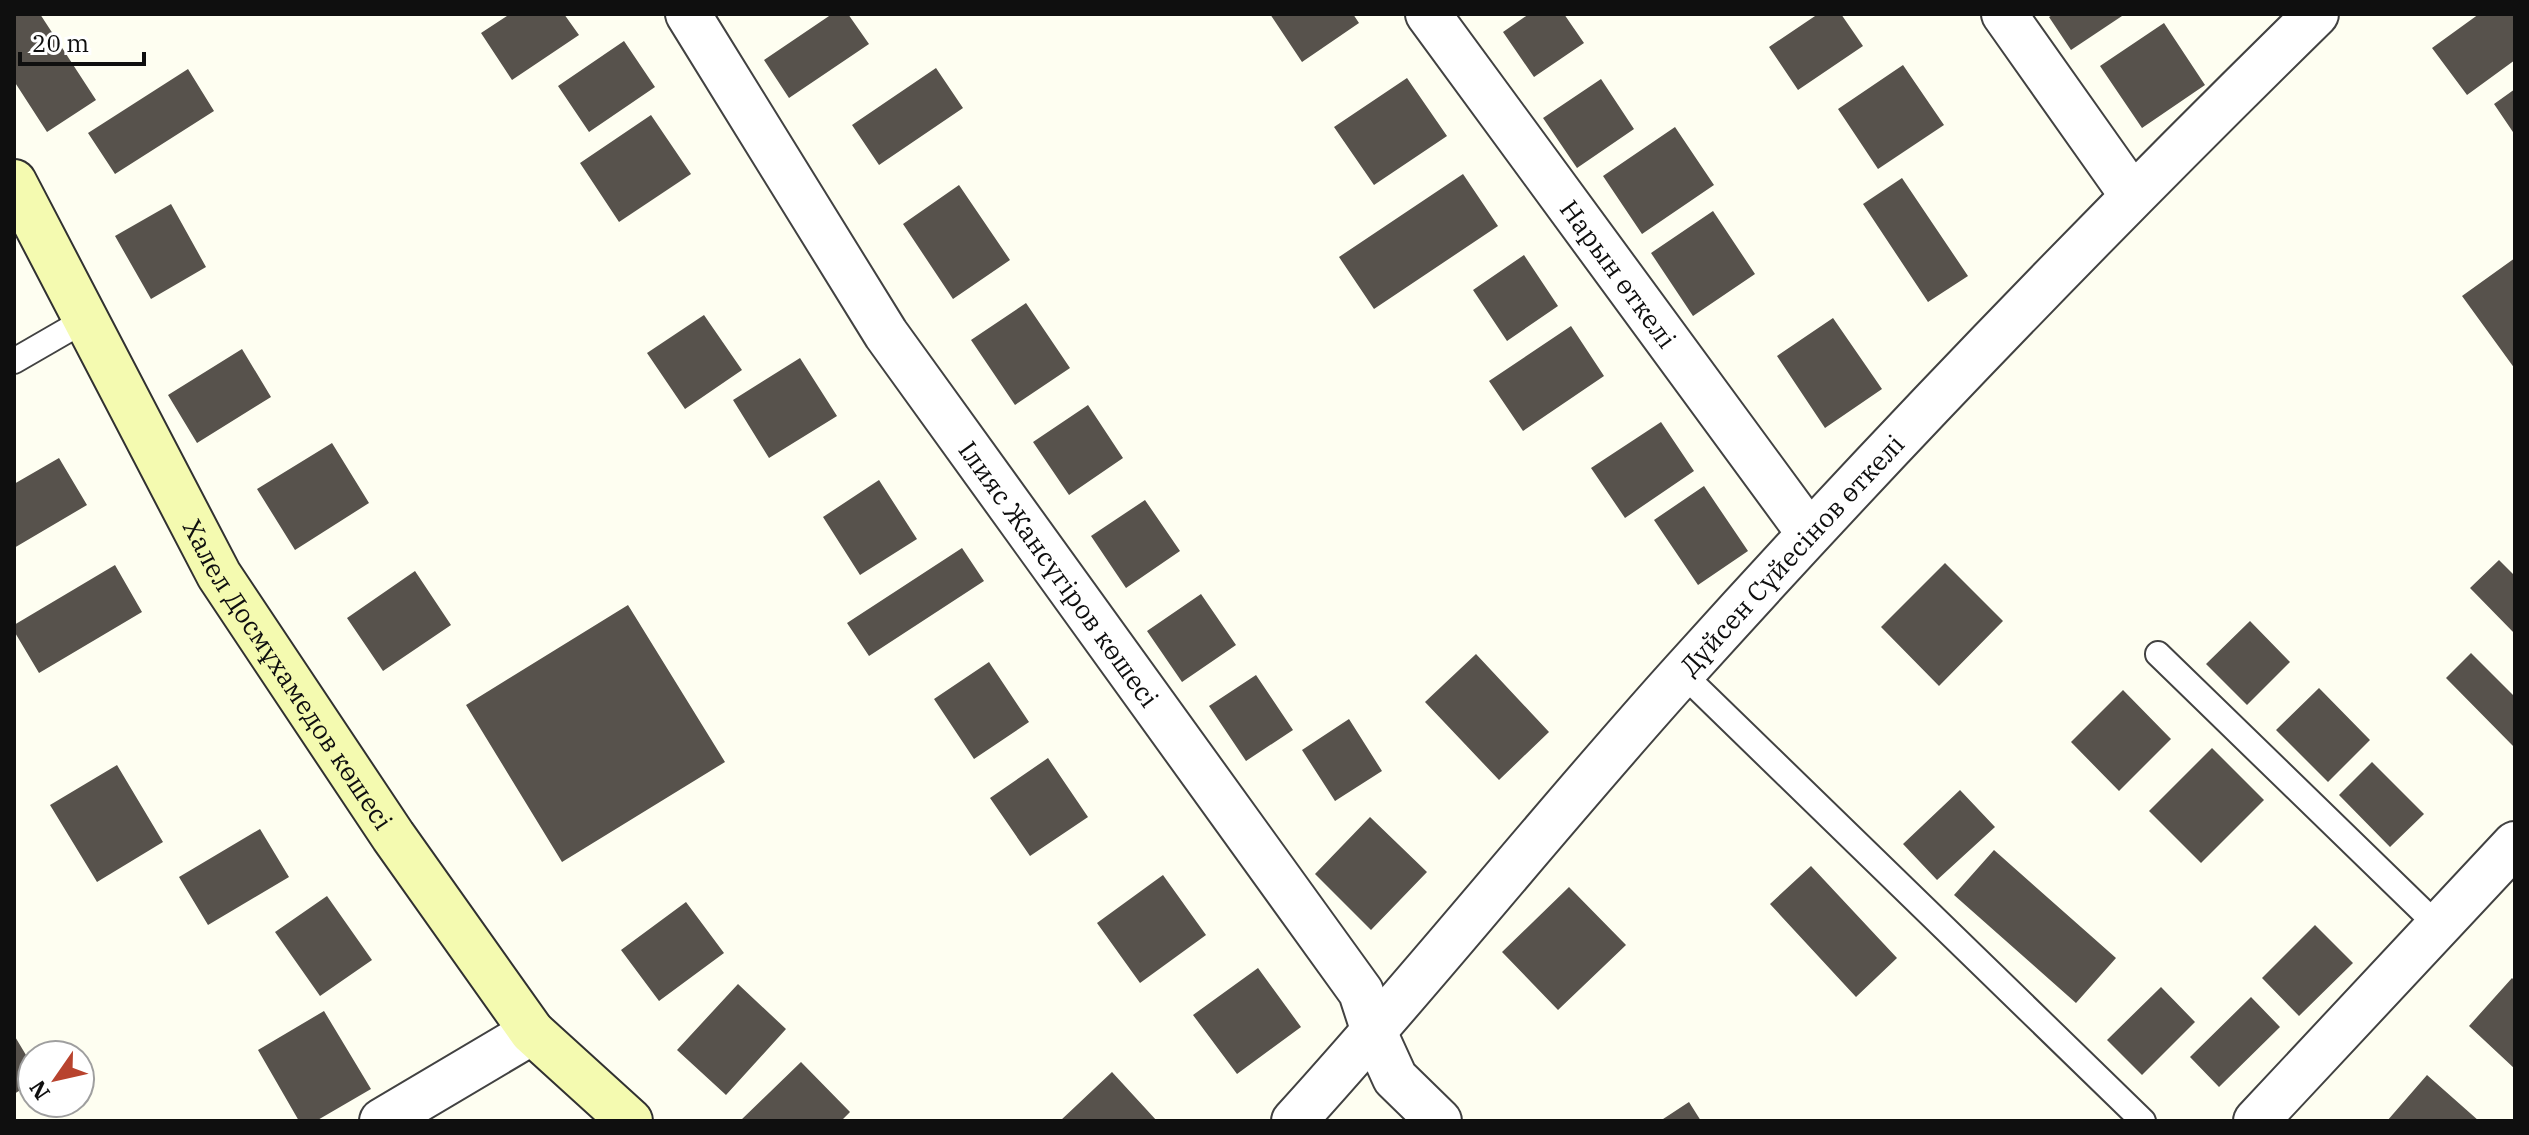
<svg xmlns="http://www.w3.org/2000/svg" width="2529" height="1135" font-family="'IBM Plex Serif',serif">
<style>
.building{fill:#57524c}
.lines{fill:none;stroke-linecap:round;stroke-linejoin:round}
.lane-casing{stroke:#424242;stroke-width:28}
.street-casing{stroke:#424242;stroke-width:48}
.secondary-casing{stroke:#313131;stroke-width:48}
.lane{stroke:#fff;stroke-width:24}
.street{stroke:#fff;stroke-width:44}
.secondary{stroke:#f4fab0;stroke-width:44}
.labels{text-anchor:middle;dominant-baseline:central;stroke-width:8;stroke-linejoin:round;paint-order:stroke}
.street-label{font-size:26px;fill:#0f0f0f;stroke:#fff}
</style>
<rect width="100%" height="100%" fill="#fefef1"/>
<path class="building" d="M14,14H40L96,100L47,132L14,81Z
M510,14H564L579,35L512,80L481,33Z
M832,14H848L869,44L789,98L764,60Z
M1270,14H1353L1359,23L1302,62Z
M1529,14H1564L1584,43L1534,77L1503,32Z
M1818,14H1841L1863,46L1798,90L1769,47Z
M2054,14H2125L2071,50L2049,17Z
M2479,14H2515V60L2467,95L2432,48Z
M2164,23L2205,85L2142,128L2100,66Z
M624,41L655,87L589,132L558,86Z
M1903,65L1944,125L1878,169L1838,109Z
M936,68L963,108L879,165L852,125Z
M188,69L214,111L115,174L88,133Z
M1407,78L1447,136L1374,185L1334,127Z
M1601,79L1634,129L1577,168L1543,118Z
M2515,89V135L2494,104Z
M651,115L691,174L619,222L580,163Z
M1675,127L1714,185L1642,234L1603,176Z
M1463,174L1498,226L1374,309L1339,257Z
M1902,178L1968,276L1928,302L1863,204Z
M959,185L1010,260L953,299L903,224Z
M171,204L206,267L151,299L115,236Z
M1713,211L1755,274L1693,316L1651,253Z
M1524,255L1558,306L1507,341L1473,290Z
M2515,258V369L2462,296Z
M1026,303L1070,368L1015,405L971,340Z
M704,315L742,370L685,409L647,353Z
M1833,318L1882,389L1825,428L1777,356Z
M1571,326L1604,376L1523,431L1489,381Z
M242,349L271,397L197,443L168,395Z
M800,358L837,416L769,458L733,400Z
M1088,405L1123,458L1069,495L1033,442Z
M1661,422L1694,471L1625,518L1591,468Z
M332,443L369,503L295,550L257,489Z
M59,458L87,505L14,548V484Z
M879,480L917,539L860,575L823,517Z
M1704,486L1748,551L1698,585L1654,520Z
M1145,500L1180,551L1126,588L1091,536Z
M962,548L984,581L869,656L847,623Z
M2499,560L2515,576V634L2470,588Z
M1945,563L2003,621L1939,686L1881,627Z
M115,565L142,612L39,673L14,631V625Z
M415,571L451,625L383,671L347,618Z
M1201,594L1236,645L1182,682L1147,631Z
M628,605L725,762L562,862L466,705Z
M2250,621L2290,662L2247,705L2206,664Z
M2471,653L2515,697V748L2446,678Z
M1476,654L1549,732L1499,780L1425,702Z
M989,662L1029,722L974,759L934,699Z
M1256,675L1293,730L1246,761L1209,706Z
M2319,688L2370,740L2328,782L2276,730Z
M2123,690L2171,739L2119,791L2071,742Z
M1349,719L1382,771L1335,801L1302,750Z
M2212,748L2264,800L2201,863L2149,811Z
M1048,758L1088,817L1030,856L990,798Z
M2372,762L2424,814L2390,847L2339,795Z
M117,765L163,842L97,882L50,805Z
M1960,790L1995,827L1937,880L1903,844Z
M1370,817L1427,872L1371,930L1315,874Z
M260,829L289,877L208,925L179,877Z
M1994,850L2116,958L2076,1003L1954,895Z
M1811,866L1897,958L1856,997L1770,904Z
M1163,875L1206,935L1140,983L1097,923Z
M1569,887L1626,945L1558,1010L1502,952Z
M327,896L372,960L320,996L275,932Z
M686,902L724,953L659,1001L621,950Z
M2315,925L2353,963L2299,1016L2262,978Z
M1258,968L1301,1027L1237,1074L1193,1015Z
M2512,978L2515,981V1069L2469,1026Z
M738,984L786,1029L726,1095L677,1050Z
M2161,987L2195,1022L2142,1075L2107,1040Z
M2251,997L2280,1027L2219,1087L2190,1057Z
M324,1011L371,1089L316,1121H299L258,1050Z
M14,1035L32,1065V1083L14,1094Z
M801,1062L850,1112L841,1121H740Z
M1112,1072L1157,1121H1060Z
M2427,1075L2479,1121H2387Z
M1689,1102L1701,1121H1660Z"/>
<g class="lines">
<g class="lane-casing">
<path id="lane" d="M14,361L85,320
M2158,654L2438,926
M1682,673L2143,1121"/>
</g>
<g class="street-casing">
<g id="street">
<path id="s1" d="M688,14L886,334L1361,992L1374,1032L1395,1078L1439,1121"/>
<path id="s2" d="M1428,14L1809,533"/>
<path d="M2004,14L2132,195"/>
<path d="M382,1121L532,1032"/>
<path id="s3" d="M1294,1121C1428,974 1552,817 1686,669C1889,444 2100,226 2316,14"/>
<path d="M2256,1121L2515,844"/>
</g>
</g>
<g class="secondary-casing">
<g id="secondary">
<path id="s4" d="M14,182L219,575L393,836L532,1032L630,1121"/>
</g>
</g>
<use href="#lane" class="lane"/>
<use href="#street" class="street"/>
<use href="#secondary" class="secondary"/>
</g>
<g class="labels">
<g class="street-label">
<text stroke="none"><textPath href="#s2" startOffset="322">Нарын өткелі</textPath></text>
<text stroke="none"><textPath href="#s3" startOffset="754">Дүйсен Сүйесінов өткелі</textPath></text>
<text stroke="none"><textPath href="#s1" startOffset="672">Ілияс Жансүгіров көшесі</textPath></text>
<text stroke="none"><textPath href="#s4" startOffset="564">Халел Досмұхамедов көшесі</textPath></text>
</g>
</g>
<rect width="2529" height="1135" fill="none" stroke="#0f0f0f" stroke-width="32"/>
<g transform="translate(56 1079) rotate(236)"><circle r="38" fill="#ffffff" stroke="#9f9f9f" stroke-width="2"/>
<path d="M0-6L14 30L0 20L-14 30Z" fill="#b8432e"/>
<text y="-12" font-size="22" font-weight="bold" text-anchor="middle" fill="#0f0f0f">N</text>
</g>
<path d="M20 52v12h124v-12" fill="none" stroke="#0f0f0f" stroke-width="4"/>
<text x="32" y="52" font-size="24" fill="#0f0f0f" stroke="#ffffff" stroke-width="6" paint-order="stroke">20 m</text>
</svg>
